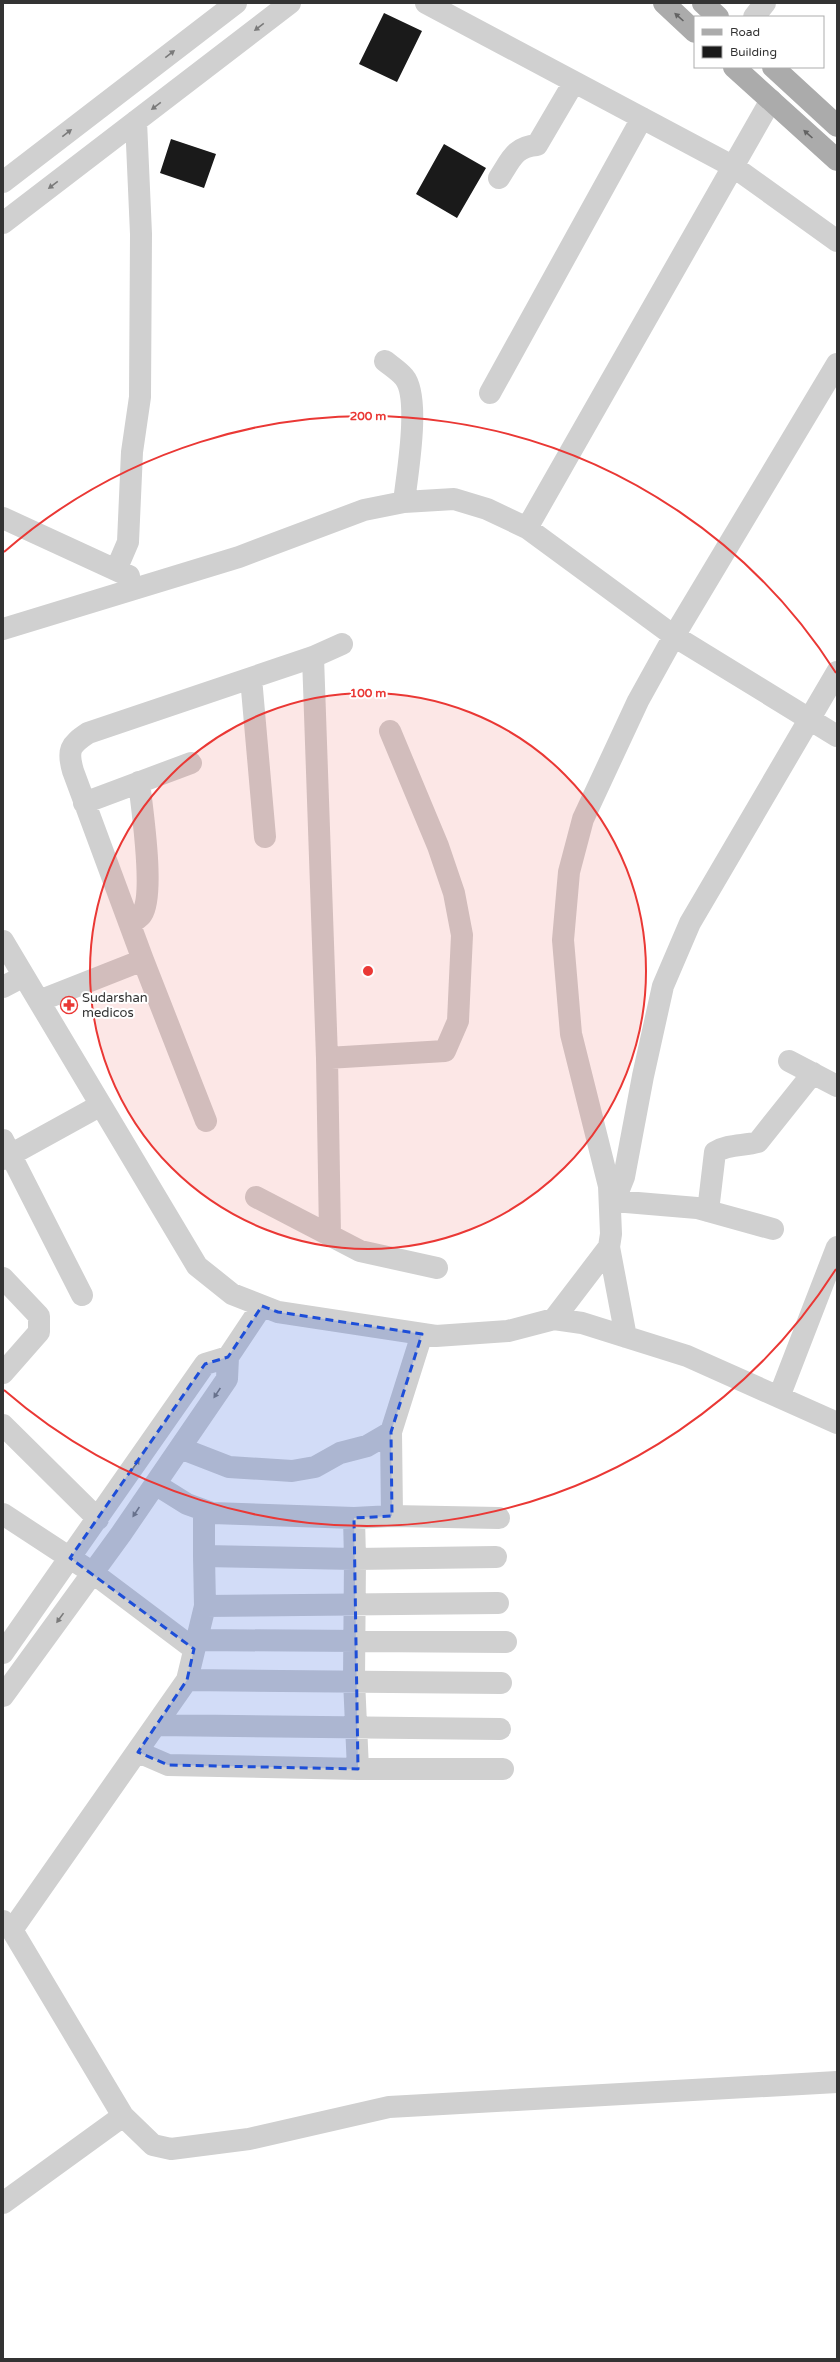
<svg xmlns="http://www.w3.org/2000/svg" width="840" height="2362" font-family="'Varela Round',sans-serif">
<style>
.building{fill:#1a1a1a}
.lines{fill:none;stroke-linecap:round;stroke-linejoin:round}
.minor{stroke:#d0d0d0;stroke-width:22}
.major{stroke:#ababab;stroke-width:22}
.oneway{fill:#636363}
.oneway2{fill:#7a7a7a}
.marked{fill:#1d4ed8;fill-opacity:0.2;stroke:#1d4ed8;stroke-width:3;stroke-dasharray:8 5;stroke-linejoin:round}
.ring{fill:none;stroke:#ea3835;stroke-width:2}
.labels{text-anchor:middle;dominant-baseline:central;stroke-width:4;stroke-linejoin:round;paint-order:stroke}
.poi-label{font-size:13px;fill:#333;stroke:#fff;text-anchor:start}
.centre{fill:#ea3835;stroke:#fff;stroke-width:2}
.ring-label{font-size:12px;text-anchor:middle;font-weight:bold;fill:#ea3835;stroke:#fff;stroke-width:4;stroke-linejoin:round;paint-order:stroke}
</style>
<rect width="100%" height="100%" fill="#fff"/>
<path class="building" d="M384,13L422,31L397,82L359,64Z
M171,139L216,154L204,188L160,173Z
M444,144L486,168L457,218L416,194Z"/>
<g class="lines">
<path class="minor" d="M426,3L734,167L837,241
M754,17L765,3
M499,178C511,160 514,147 537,145L574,82
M3,182L236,3
M3,223L290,3
M385,361C391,366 399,371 404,377C421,397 407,475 404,502
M490,393L642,118
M3,518L129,576
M527,528L771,100
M116,570L128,542L132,452L140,397L141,234L136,121
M3,629L239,557L364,510L404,502L454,499L487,509L527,528L674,636L837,736
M313,657L327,1058
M251,678L265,837
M84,803L191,763
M130,924C133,921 140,918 142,914C155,894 142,809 139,782
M3,941L197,1266L232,1294L278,1312L436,1336L508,1331L554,1319L582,1323L687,1356L837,1423
M143,960L206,1121
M3,987L24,976
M39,1001L143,960L73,771C67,750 70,745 88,733L313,657L342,644
M789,1061L837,1086
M3,1140L82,1295
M3,1159L101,1105
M256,1197L360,1251L437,1268
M614,1201L697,1208L773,1229
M612,1207L624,1177L643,1076L663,986L690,923L837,672
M708,1211L715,1152C728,1144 744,1146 758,1142L813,1073
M330,1235L327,1058L445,1051L458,1021L462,935L454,893L438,846L390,731
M3,1278L39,1316V1332L3,1373
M554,1319L609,1247
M626,1337L609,1247L611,1234L609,1186L571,1034L563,940L569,872L583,819L638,701L674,636L837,364
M779,1397L837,1247
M3,1425L98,1519
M391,1432L392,1516L354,1518L355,1559L496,1557
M180,1448L229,1467L292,1471L315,1467L340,1453L367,1446L391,1432L422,1334
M155,1484L187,1504L212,1513L354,1518
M204,1511V1556
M3,1514L93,1573L194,1649
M392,1516L499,1518
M205,1606L498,1603
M196,1640L506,1642
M3,1653L205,1364L228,1357
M187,1680L501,1683
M3,1696L121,1534L227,1379L228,1357L262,1306
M156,1725L500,1729
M138,1752L168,1765L358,1769H503
M3,1921L12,1930L123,2116L153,2145L171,2149L249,2139L389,2107L837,2082
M12,1930L187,1680L205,1606L204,1556L355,1559L354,1680L358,1769
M3,2203L123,2116"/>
<path class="major" d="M664,3L695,32
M703,3L718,17
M734,67L837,160
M773,67L837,126"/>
</g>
<defs><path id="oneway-solid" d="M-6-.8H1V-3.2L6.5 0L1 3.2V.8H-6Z"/></defs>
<g class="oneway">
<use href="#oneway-solid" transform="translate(679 17) rotate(-138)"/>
<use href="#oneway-solid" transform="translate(808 134) rotate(-138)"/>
</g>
<g class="oneway2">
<use href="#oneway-solid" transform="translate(259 27) rotate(143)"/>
<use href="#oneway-solid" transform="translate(170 54) rotate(-38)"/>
<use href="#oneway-solid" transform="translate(156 106) rotate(143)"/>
<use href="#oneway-solid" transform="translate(67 133) rotate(-38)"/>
<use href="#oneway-solid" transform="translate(53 185) rotate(143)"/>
<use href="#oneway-solid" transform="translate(217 1393) rotate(124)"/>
<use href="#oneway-solid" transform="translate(136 1464) rotate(-55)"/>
<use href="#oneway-solid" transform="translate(136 1512) rotate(124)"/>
<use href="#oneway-solid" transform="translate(60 1618) rotate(126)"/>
</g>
<path class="marked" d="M262,1306L278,1312L422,1334L391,1432L392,1516L354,1518L358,1769L168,1765L138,1752L187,1680L194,1649L70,1558L205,1364L228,1357Z"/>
<circle cx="368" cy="971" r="278" fill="#ea3835" fill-opacity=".12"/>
<g class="ring">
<circle cx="368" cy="971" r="278"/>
<path d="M836 1269A555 555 0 0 1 4 1390M4 552A555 555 0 0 1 836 673"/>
</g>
<defs>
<g id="pharmacy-ring" transform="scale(0.9)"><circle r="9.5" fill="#fff" stroke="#ea3835" stroke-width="1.5"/><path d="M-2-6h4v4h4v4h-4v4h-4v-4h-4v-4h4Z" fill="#ea3835"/></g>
</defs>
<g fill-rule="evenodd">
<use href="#pharmacy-ring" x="69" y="1005"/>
</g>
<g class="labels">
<g class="poi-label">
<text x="82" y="998">Sudarshan<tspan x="82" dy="15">medicos</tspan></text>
</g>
</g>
<circle cx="368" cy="971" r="6" class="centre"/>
<g class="ring-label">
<text x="368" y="420">200 m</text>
<text x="368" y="697">100 m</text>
</g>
<rect width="840" height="2362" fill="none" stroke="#333333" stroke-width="8"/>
<rect x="694" y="16" width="130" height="52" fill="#ffffff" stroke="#adadad"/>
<rect x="702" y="29" width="20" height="6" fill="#ababab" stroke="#adadad"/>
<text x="730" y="36" font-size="12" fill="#333333">Road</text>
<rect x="702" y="46" width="20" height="12" fill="#1a1a1a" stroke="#adadad"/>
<text x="730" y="56" font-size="12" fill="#333333">Building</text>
</svg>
